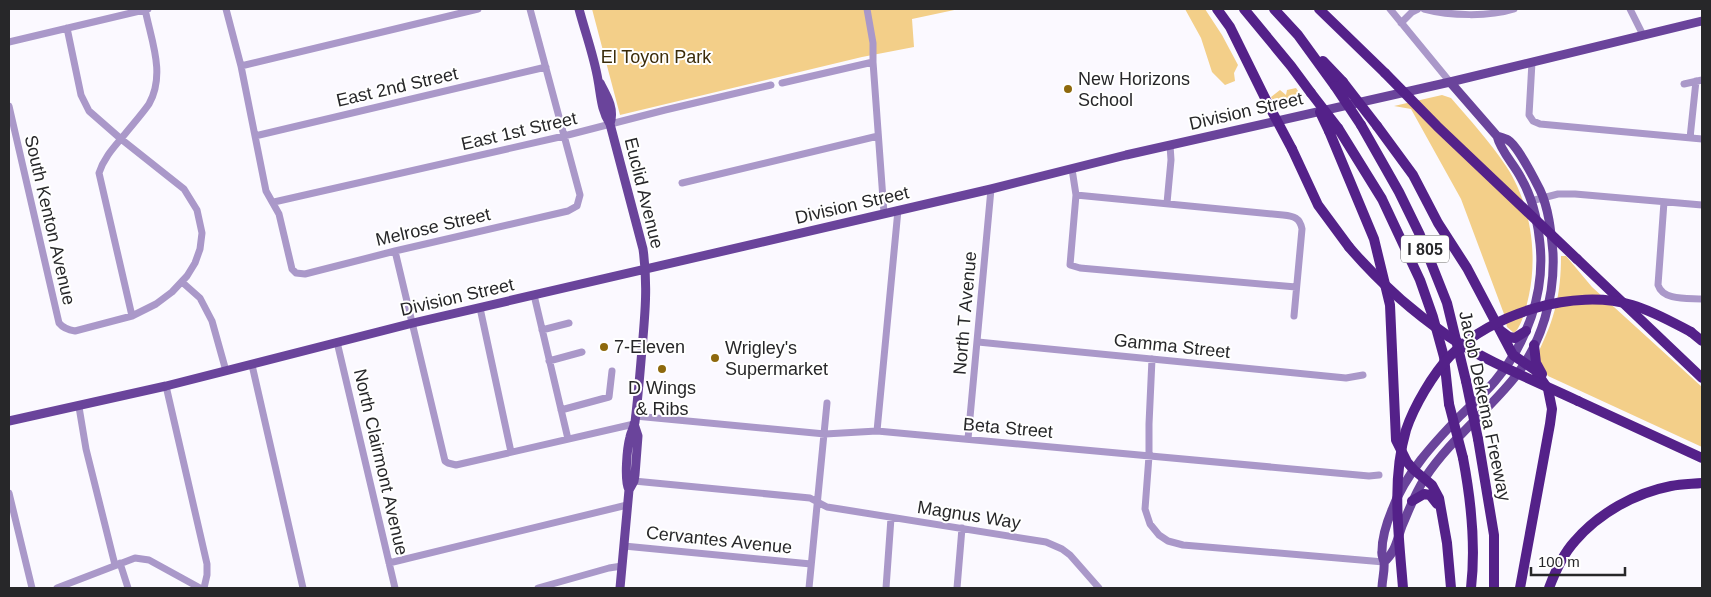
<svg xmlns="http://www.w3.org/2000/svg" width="1711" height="597" font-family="Arial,sans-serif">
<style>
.green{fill:#f3cf89}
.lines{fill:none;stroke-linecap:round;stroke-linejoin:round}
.minor{stroke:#aa98c9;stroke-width:7}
.major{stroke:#6a449b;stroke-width:9}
.highway{stroke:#542189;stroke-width:10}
.highway-bridge{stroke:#542189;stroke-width:10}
.poi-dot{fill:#8e690d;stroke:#fff;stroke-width:2}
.labels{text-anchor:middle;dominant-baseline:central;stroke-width:4;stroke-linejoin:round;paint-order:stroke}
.shield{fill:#fff;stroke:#686869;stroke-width:1}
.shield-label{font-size:16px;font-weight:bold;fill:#272729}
.park-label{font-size:18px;fill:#3b2c0a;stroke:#fff}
.poi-label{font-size:18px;fill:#272729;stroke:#fff;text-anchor:start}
.street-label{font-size:18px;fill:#272729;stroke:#fff}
</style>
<rect width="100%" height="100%" fill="#fbf9ff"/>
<path class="green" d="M592,9H959L912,19L914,47L862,57L620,115Z
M1185,9H1205L1222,35L1238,65L1234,73L1235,81L1225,85L1212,72L1201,38Z
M1296,88L1300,94L1296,103H1287L1276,107L1271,97L1280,90L1286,95L1287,90Z
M1442,95L1451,98C1470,120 1490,142 1506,166C1530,202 1538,252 1529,295C1527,304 1522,327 1514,333L1507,327L1504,314L1461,199L1411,109L1394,106Z
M1561,256H1566L1592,287L1702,387V447L1548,376L1541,364L1538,353C1555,318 1561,294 1561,256Z"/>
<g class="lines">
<path class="minor" d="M226,9L241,66L266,191L279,214L292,269L296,273L305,274L395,251L568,211L577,206L580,195L530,9
M867,9L873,43V62L884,213
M1390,9L1450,82
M1424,9C1450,16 1489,17 1514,9
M1630,9L1643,35
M1401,23L1412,12L1418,9
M9,42L148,9
M1532,62L1529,115L1533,121L1540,124L1702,139
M241,66L478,9
M782,83L873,62
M1684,84L1702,80
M9,106L59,323C63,328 68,330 75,331L132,316L156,304L172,292L187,276L195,263L200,249L202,233L197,210L184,189L121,139L89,111L81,95L67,28
M255,136L546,67
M1690,138L1696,81
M1072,169L1076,195L1070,265L1080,268L1296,287
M682,183L878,136
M1076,195L1283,215C1294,216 1300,218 1302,229L1294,316
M1531,201L1558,194H1575L1702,205
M274,202L564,136L665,110L771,85
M1664,202L1658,285C1663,301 1688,298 1702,299
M1167,203L1171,160L1170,145
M395,251L445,461L448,463L456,465L634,424
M182,282L200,298L212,321L226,371
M534,295L568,439
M480,308L511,452
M132,316L99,173C104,157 115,146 125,134C133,124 142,114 149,104C166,74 151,40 145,9
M542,330L569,323
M337,342L395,588
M978,342L1346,378L1363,375
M1152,359L1149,424V456L1145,509L1150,524L1159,535L1168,541L1183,545L1384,562
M549,361L582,352
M252,365L303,588
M166,386L207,564V575L204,588
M79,407L86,449L115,565
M561,410L609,397L612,371
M635,416L825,434L877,431L1369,476L1379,475
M877,431L898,210
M968,439L991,189
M634,481L810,498L827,507L840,509L1046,542L1062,549L1070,555L1099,588
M9,493L32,588
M624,546L811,564
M120,563L128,588
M389,563L627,505
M57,588L135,558L149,560L200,588
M538,588L609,568L622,566
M809,588L827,403
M886,588L891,518
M957,588L962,528"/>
<path class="major" d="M579,9C585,32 594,56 598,80C601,96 601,110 610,124L643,249C648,284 645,315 642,349C640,373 638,398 635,422C634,427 631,432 630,437C627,448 624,480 629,490
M600,83C607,96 615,109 610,124
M9,421L166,386L413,323L991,189L1126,155L1450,82L1702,21
M1384,562C1395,553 1397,540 1402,526C1409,510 1415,493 1425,478C1450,440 1487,412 1515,377C1542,343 1555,296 1553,253C1551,232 1549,209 1540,190C1535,180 1517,145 1508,140C1505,138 1500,137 1497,136
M620,588L629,490L634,481L635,475L638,436L634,424
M1382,588C1382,580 1385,570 1384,562C1383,558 1381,555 1382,551C1382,538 1387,522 1392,510C1405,474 1434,443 1460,416C1472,404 1485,393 1495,381C1527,343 1545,293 1540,244C1538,223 1532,197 1521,178C1514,164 1501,152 1497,136L1450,82"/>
<path class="highway" d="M1217,9L1230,27L1267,102
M1244,9L1291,66L1311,93
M1274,9L1298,35L1335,86
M1319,9L1385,73
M1323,61L1343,82
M1361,125L1399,192L1420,235L1447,303L1466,381
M1377,126L1413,175L1438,223L1467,268L1513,355L1535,370L1548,389L1552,409L1550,424L1520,588
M1338,128L1382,199L1420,280L1433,317L1444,357L1449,404
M1329,131L1374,239L1390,305L1396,440L1407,462L1414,470L1432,485L1439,498L1447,543L1451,588
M1292,149L1318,205L1349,247
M1577,259L1702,378
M1501,331L1509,337L1515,338L1526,331
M1691,332L1702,341
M1534,345L1536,363L1542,374
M1578,401L1702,458
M1478,439L1494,535V588
M1463,458C1471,500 1476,545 1471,588
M1412,501L1424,494L1430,495L1437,504
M1549,588C1555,572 1563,554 1575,541C1599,513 1635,493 1671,486C1681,484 1692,484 1702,483"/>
<path class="highway-bridge" d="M1385,73L1437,126L1577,259
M1343,82L1377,126
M1335,86L1361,125
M1311,93L1338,128
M1267,102L1292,149
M1320,112L1329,131
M1349,247C1379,282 1410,310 1448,336C1486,362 1536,381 1578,401
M1466,381L1478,439
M1449,404L1463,458
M1403,588C1399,537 1391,481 1406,430C1414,406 1433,374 1450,356C1492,313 1575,288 1632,305C1653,311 1672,322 1691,332"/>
</g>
<g class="poi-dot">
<circle cx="1068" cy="89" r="5"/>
<circle cx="604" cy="347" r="5"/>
<circle cx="715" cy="358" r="5"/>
<circle cx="662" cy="369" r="5"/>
</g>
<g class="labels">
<rect class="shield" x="1401" y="235.5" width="48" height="27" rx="4"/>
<g class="shield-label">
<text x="1425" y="249">I 805</text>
</g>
<g class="park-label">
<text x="656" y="57">El Toyon Park</text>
</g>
<g class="poi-label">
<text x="1078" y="79">New Horizons<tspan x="1078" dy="21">School</tspan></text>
<text x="614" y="347">7-Eleven</text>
<text x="725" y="348">Wrigley's<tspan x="725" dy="21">Supermarket</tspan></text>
<text x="662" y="388" text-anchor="middle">D Wings<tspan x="662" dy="21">&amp; Ribs</tspan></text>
</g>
<g class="street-label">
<text transform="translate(397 87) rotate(-13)">East 2nd Street</text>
<text transform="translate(1246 111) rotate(-13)">Division Street</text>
<text transform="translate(519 131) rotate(-13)">East 1st Street</text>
<text transform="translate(644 193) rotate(76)">Euclid Avenue</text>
<text transform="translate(852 205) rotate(-13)">Division Street</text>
<text transform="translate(50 220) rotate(77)">South Kenton Avenue</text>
<text transform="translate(433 227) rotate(-13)">Melrose Street</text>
<text transform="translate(457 297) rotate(-13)">Division Street</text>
<text transform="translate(965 313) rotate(-85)">North T Avenue</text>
<text transform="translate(1172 346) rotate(6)">Gamma Street</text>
<text transform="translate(1485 406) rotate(78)">Jacob Dekema Freeway</text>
<text transform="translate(1008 428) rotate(5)">Beta Street</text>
<text transform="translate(381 462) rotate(77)">North Clairmont Avenue</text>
<text transform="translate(969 515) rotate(9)">Magnus Way</text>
<text transform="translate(719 540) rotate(6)">Cervantes Avenue</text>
</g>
</g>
<rect width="1711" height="597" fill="none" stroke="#272729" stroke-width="20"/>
<path d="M1531 567v8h94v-8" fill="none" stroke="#272729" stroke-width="2.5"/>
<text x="1538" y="567" font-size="15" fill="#272729" stroke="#ffffff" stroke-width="4" paint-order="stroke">100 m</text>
</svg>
